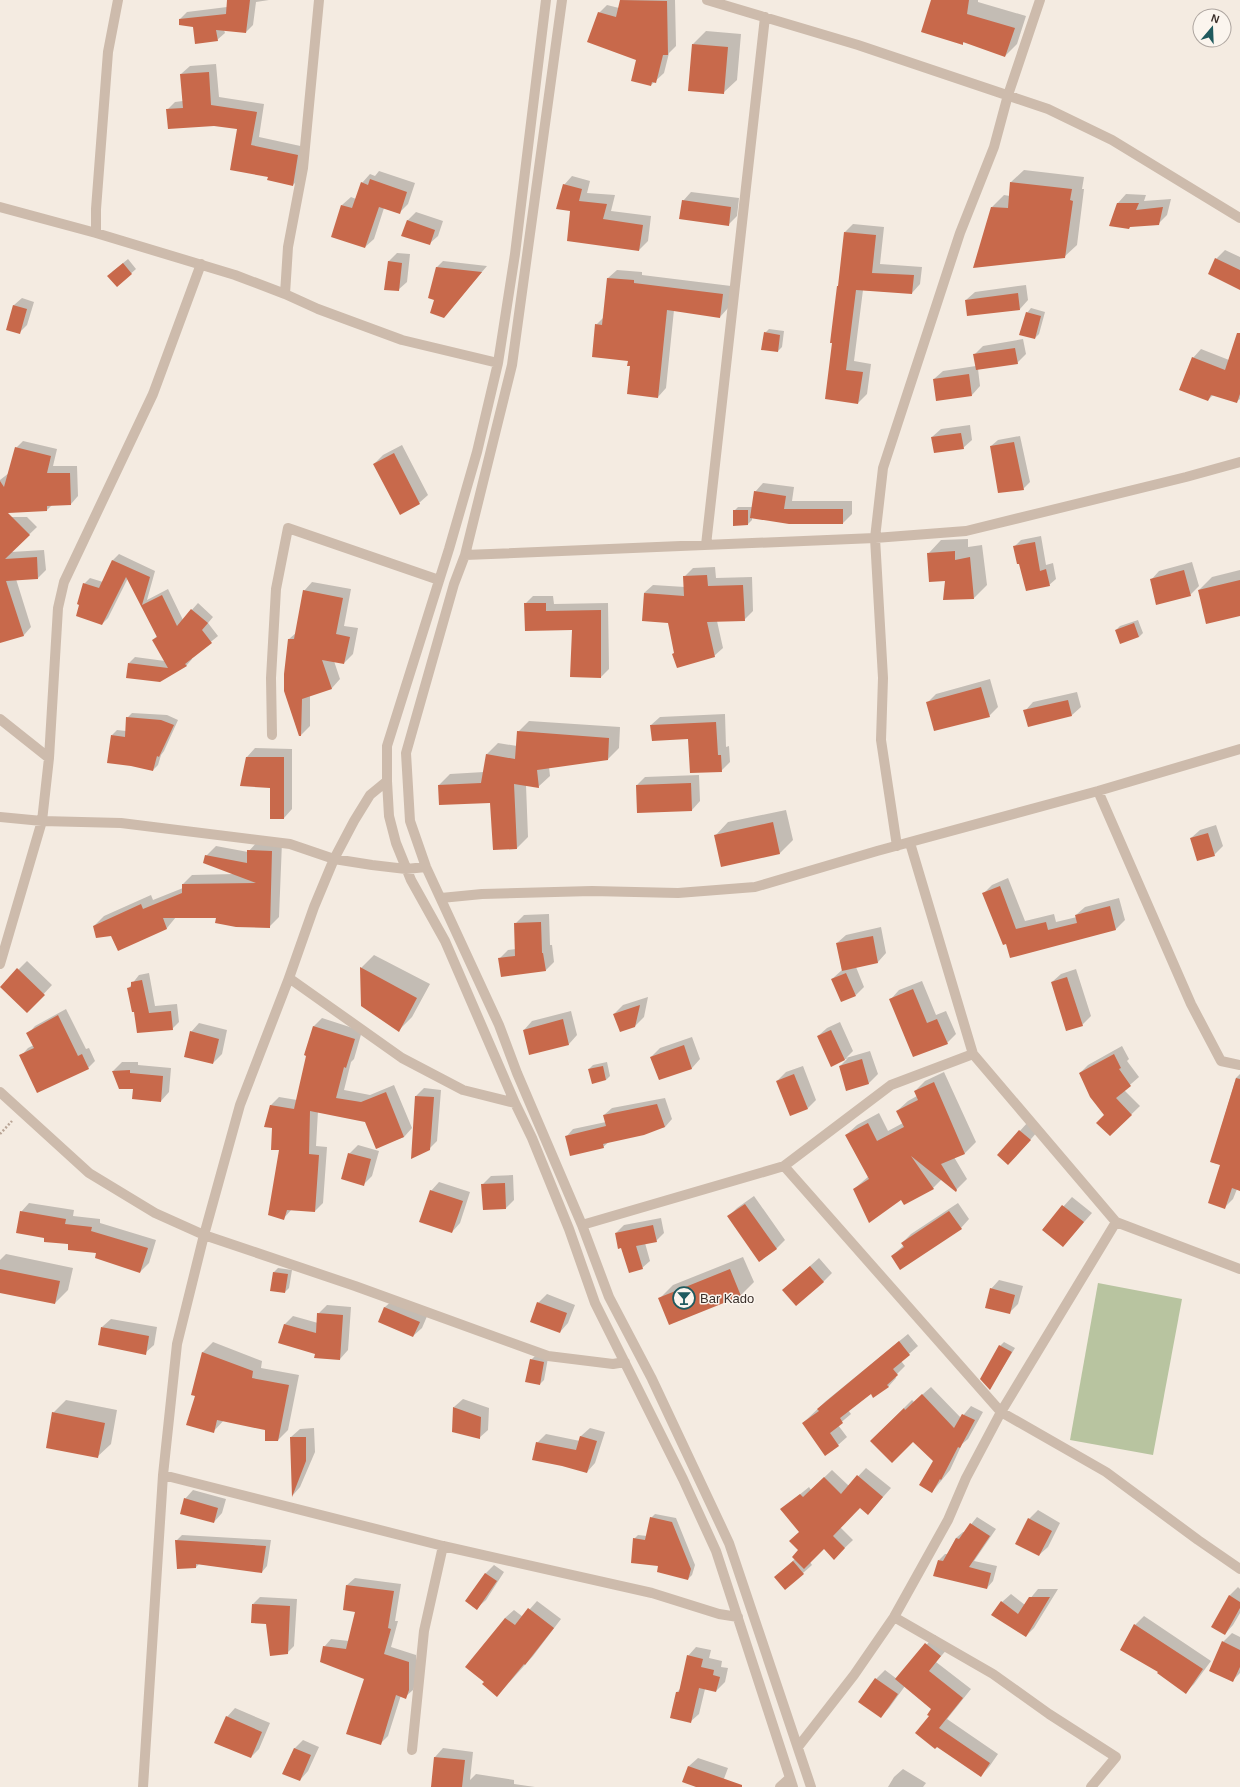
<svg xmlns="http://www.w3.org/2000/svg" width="1240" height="1787" font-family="Helvetica,sans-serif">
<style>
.green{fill:#b8c4a0}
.shadow{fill:#0003}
.building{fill:#c8694b}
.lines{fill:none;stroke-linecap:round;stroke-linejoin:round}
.path{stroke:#b9a596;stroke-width:2.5;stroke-dasharray:2 2;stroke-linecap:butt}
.street{stroke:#cdbbac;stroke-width:10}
.labels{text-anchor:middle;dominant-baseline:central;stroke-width:3;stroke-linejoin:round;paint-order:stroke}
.poi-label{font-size:13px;fill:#3b302b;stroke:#fbf5ee;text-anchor:start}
</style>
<rect width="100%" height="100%" fill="#f4ebe1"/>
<path class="green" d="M1098,1283L1182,1299L1153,1455L1070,1440Z"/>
<path class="shadow" d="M228,0H269L256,2L253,25L246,32L224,30L225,33L217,40L180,19L187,12L227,7Z
M621,0H675L676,46L669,53L664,73L651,85L638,60L599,13L607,5L619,8Z
M933,0H978V2L1026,16L1017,44L1005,56L965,41L962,44Z
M706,31L741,34L737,80L723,93L693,44Z
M216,64L219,97L264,104L259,137L305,147L301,177L293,185L269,176L238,129L167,110L175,102L183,101L181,74L190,66Z
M1024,170L1084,177L1082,189H1084L1077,245L1064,257L992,207L1004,195L1010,196L1011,182Z
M379,171L415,183L408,204L399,213L384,208L374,239L365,247L342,205L351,197L356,199L362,183L370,174L375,176Z
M572,176L590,181L587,193L615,195L611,211L651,216L648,241L639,250L572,210L564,185Z
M691,192L739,198L737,216L728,225L683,201Z
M1126,194L1146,195L1144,201L1171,199L1167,215L1158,224L1118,203Z
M416,212L443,221L438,236L429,244L407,221Z
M853,224L884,227L880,264L922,267L920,284L912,293L863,290L854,361L871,364L867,394L858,403L834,342L845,232Z
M1225,250L1240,257V289L1216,259Z
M397,253L410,254L407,282L398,290L388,262Z
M128,259L136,269L117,286L112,272Z
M443,261L487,266L449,311L435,299L429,298L437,267Z
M617,270L642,272V275L731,286L728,308L720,317L674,310L666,388L658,397L631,365L629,361L596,325L604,317L608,278Z
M1026,285L1028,300L1020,309L966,300L975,292Z
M22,298L34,302L27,325L19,333L14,305Z
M1031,308L1045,312L1039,334L1035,338L1027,313Z
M769,329L784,331L782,347L778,351L765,333Z
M1023,339L1026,354L1017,363L978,369L980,386L972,395L934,379L943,371L976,366L975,354L983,346Z
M1201,349L1229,360L1240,351V399L1236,402L1214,394L1208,400L1193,358Z
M970,425L972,440L963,448L932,437L941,429Z
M1020,436L1030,482L1023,489L991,446L998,440Z
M23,441L57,449L53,466H77L78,496L71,504H53L47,510L0,513V480L9,473L16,448Z
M402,445L428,495L419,503L374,464L383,455Z
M763,483L794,487L792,501H852V514L843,523H789L752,517V520L748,524L734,511L738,507H753L755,492Z
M0,517H27L37,527L11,552L44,550L46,570L38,578L16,579L31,627L24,635L0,642Z
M1041,536L1046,565L1053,563L1056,579L1049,585L1014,547L1021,540Z
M968,539V547L982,545L987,585L974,598L944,599L946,580L928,554L941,540Z
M119,554L155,571L147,600L168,589L183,620L198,603L213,617L208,623L218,636L191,658L192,659L186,666L159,681L129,663L135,657L165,661L153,640L157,636L128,578L108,618L102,624L84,584L90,578L103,582L113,560Z
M1192,562L1199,586L1190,595L1151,580L1159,571Z
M715,567L716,578L752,577L753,611L744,620L717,621L723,648L714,656L675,653L669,622L644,593L653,585L685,587L684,577L693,568Z
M1240,570V615L1199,590L1212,577Z
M312,582L351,589L344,626L358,628L353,654L344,663L334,661L340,679L332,688L310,695V726L301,735L289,639L296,633L304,591Z
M533,596H553L554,604L608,603L609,669L601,677L573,629L525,604Z
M1138,620L1143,633L1139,637L1116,630L1120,626Z
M990,679L998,707L989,716L927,703L936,694Z
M1077,692L1081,707L1072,715L1028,726L1025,711L1033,702Z
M132,713L167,715L178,720L164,751L161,755L158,765L153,770L112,735L117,730L126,731L127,718Z
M725,714L726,747L729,746L730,762L721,771L689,738L651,725L660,717Z
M529,721L620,727L619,748L608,759L549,767L550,776L538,787L526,785L528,837L517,848L494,849L491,802L440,804L439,785L450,774L484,772L487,754L498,743L517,746L518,732Z
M255,748L292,749V809L284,818L271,787L247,757Z
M699,775L700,801L692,810L637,785L645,777Z
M786,810L793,840L780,853L715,836L728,822Z
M1216,825L1223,846L1214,855L1191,838L1200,830Z
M258,841L282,842L279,917L269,927L217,917H176L167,928L118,950L111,934L94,926L104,916L151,895L153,900L183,888V884L192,875L235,874L206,856L216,846L248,852Z
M1008,878L1025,921L1054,914L1056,922L1077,917L1076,915L1085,907L1119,898L1125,920L1116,929L1011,957L1007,942L984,893L992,885Z
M549,914L550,945H552L554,962L545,971L499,959L508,950L516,949L515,924L524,915Z
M881,927L886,953L878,962L856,967L864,987L856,995L832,979L842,970L837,943L846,935Z
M374,955L430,984L412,1017L399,1030L361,968Z
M27,961L52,985L27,1012L1,987Z
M1076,969L1091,1016L1082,1025L1052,982L1061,974Z
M149,973L155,1006L177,1004L179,1022L172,1029L135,1010L128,989L139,975Z
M922,981L936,1015L946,1011L956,1034L947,1043L891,999L899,990Z
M648,997L644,1017L635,1026L614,1014L623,1005Z
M66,1009L86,1049L89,1048L95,1061L88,1068L21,1056L28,1048L34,1045L28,1034L35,1026Z
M571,1011L577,1035L569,1044L524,1030L532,1021Z
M322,1018L362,1031L354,1059L351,1062L344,1090L370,1095L394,1085L412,1128L404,1137L377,1147L366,1121L318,1111L316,1146L327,1147L323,1203L315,1211L292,1209L283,1219L280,1149L274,1127L270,1106L279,1097L297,1100L307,1055L305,1054L314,1026Z
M840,1022L853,1051L846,1058L870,1051L878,1074L869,1083L847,1090L840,1066L848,1058L831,1065L818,1036L827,1028Z
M199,1023L227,1030L222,1054L213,1063L191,1032Z
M692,1037L700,1059L692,1068L659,1079L651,1057L660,1048Z
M1122,1046L1129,1059L1127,1061L1139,1077L1124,1090L1140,1106L1110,1135L1105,1115L1080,1073L1088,1065Z
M122,1062H138V1065L171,1068L169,1092L161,1101L134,1088H120L113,1071Z
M607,1062L610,1076L606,1080L589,1069L593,1065Z
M803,1066L816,1100L808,1108L791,1115L777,1081L786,1072Z
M944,1072L976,1142L965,1153L954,1157L967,1179L956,1190L942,1179L933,1188L904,1204L901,1198L854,1189L869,1176L846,1135L857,1125L879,1113L888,1131L903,1123L897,1111L908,1101L917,1096L915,1091L925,1081Z
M1240,1074V1190L1237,1189L1233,1199L1225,1207L1221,1165L1211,1162L1236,1078Z
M424,1088L441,1090L437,1141L429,1149L416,1096Z
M665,1098L672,1119L665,1127L610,1141L603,1147L566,1137L573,1129L606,1122L604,1115L612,1108Z
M1028,1122L1038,1131L1017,1155H998Z
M358,1145L379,1151L372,1176L364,1184L349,1154Z
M513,1175L514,1200L506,1208L482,1185L491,1176Z
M439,1182L470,1192L460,1223L452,1232L431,1191Z
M754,1196L785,1240L777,1248L760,1260L729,1216L737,1208Z
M1072,1197L1092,1213L1063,1246L1043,1229Z
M29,1203L74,1210L73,1216L100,1219V1223L156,1240L149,1263L140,1272L97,1253L45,1237L21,1212Z
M958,1203L969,1219L961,1228L892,1256L904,1245L902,1243L911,1234Z
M661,1218L664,1233L656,1241L645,1243L650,1261L642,1268L616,1233L624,1225Z
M6,1254L73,1268L68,1290L55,1303L0,1292V1260Z
M743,1257L754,1282L741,1295L660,1298L673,1285Z
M819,1258L832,1273L823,1282L783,1290Z
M278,1268L292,1270L289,1288L285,1292L271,1290L274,1272Z
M999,1280L1023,1286L1018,1304L1009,1313L991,1289Z
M547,1294L575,1305L568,1323L560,1332L538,1303Z
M394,1299L428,1314L422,1328L413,1336L379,1321L385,1307Z
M327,1305L351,1307L348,1350L340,1359L316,1353L284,1325L293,1316L318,1323V1314Z
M111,1319L157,1327L154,1345L145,1353L102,1327Z
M908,1334L918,1346L901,1361L905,1366L895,1376L896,1378L888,1387L871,1393L848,1410L851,1414L838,1425L847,1437L838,1445L803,1423L826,1401Z
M213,1342L262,1361L261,1368L299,1375L288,1430L278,1440L266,1429L224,1420L213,1432L197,1395L192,1394L203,1352Z
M1004,1342L1015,1348L990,1388L1000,1346Z
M535,1356L548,1358L544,1380L540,1384L531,1360Z
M931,1387L961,1418L971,1406L983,1412L968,1439L962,1444L950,1470L932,1492L935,1461L913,1441H871L912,1400L914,1402Z
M463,1399L489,1408L488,1430L479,1438L454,1407Z
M66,1400L117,1410L111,1444L97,1457L53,1413Z
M314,1428L315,1452L300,1487L293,1495L291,1437L300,1429Z
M590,1428L605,1432L595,1463L587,1472L537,1443L546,1434L580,1441L581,1436Z
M866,1468L891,1488L868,1514L860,1507L840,1527L853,1540L834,1558L824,1548L810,1562L812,1565L803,1573L775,1577L795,1559L800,1550V1532L782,1509L809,1487L811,1490L832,1470L849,1486Z
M193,1490L226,1499L222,1513L214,1522L185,1499Z
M1038,1510L1060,1523L1048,1547L1039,1555L1029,1519Z
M655,1514L676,1518L695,1565L692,1575L688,1579L659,1565L634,1539L638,1535L647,1536L651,1518Z
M977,1517L996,1529L974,1561L997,1566L993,1581L987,1588L939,1560L945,1554H948L956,1538L963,1532H965Z
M182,1535L271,1540L267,1566L262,1572L199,1564L196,1567L176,1541Z
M494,1565L504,1572L486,1600L477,1608L485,1574Z
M355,1578L401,1584L395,1621H398L391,1647L416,1655V1682L413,1690L405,1697L401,1695L388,1736L380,1744L365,1678L324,1647L331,1639L349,1641L356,1611L347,1585Z
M1238,1587L1240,1589V1613L1233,1625L1225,1634L1229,1596Z
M1038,1589H1058L1034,1628L1026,1636L1002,1602L1011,1594L1025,1605Z
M260,1597L297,1599L294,1646L287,1653L253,1604Z
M537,1601L561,1619L533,1656L497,1696L485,1682L505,1618L514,1610L523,1617Z
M1144,1616L1211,1661L1194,1684L1186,1692L1159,1672L1135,1625Z
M1232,1633L1240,1637V1673L1233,1680L1223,1642Z
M935,1635L949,1647L936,1662L971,1689L947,1719L998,1754L989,1767L981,1775L937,1746L930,1716L933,1709L905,1686L889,1708L881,1716L876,1679L885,1670L897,1679Z
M696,1647L711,1650L709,1658L722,1661L721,1667L728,1668L725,1682L716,1691L705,1689L699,1714L690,1722L677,1692L680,1689L688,1656Z
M235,1708L270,1723L259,1749L251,1757L227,1717Z
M303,1740L319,1747L308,1771L300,1780L294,1749Z
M443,1748L473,1752L470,1780L476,1774L514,1780V1784L535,1787H432L435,1757Z
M698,1758L728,1768L722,1784L719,1787H699L684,1782L689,1766Z
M903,1769L926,1783L923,1787H888L894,1777Z"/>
<path class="building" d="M227,0H250L246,33L216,30L218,41L195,44L193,27L179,25V19L226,14Z
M620,0L667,1L668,55H663L656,83L652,82L651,86L631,81L636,60L587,42L598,12L616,17Z
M931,0H969L967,14L1015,28L1005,57L963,42V45L921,32Z
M692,44L728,47L724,94L688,91Z
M209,72L211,105L257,112L251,145L298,155L293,186L267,180L268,177L230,170L237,129L214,126L168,129L166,109L183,108L180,74Z
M370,179L407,192L400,214L379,207L365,248L331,237L341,205L352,208L361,182L368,185Z
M1010,182L1072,189L1070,200L1073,201L1065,258L973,268L991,207L1008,208Z
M563,184L582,189L579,201L607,204L603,219L643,225L639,251L567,241L570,211L556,209Z
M682,200L731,207L729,226L679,219Z
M1117,203H1139L1136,210L1163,207L1159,225L1130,227L1129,229L1109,226Z
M407,220L435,230L430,245L401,236Z
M844,232L876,235L872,273L914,275L912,294L856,290L846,370L863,372L858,404L825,399L832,343H830L837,286H838Z
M1215,258L1240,270V290L1208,274Z
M388,261L402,263L399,291L384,290Z
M123,263L132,274L117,287L107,276Z
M436,267L482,272L444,318L430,313L434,300L428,298Z
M607,278L634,280V283L723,294L720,318L667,310L658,398L627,394L630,366H627L628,361L592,357L595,324L602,325Z
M1018,293L1020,310L967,316L965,300Z
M13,305L27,309L20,334L6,330Z
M1026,312L1041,316L1035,339L1019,335Z
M764,332L780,335L778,352L761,350Z
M1237,333H1240V394L1237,403L1211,395L1208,401L1179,390L1192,357L1225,370Z
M1015,348L1018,364L976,370L973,354Z
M969,374L972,396L936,401L933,379Z
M961,433L964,449L934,453L931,437Z
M1014,442L1024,490L998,493L990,446Z
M15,447L51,456L47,473H70L71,505L47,506V511L8,513L30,535L5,559L37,557L38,579L6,581L24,636L0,643V481L4,487Z
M394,453L420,504L400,515L373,464Z
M754,491L786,496L784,509H843V524H789L750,518Z
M733,510H748V525L733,526Z
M1035,542L1040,571L1046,569L1050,586L1026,591L1019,564H1017L1013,546Z
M955,551V560L970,557L974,599L943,600L945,581L929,582L927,553Z
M112,560L150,577L142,605L162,595L177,626L191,609L208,623L202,630L212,643L185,664L187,666L160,682L126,678L128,663L168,668L152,640L157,637L126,577L102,625L76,616L79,605L77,604L83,583L99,588Z
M1184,570L1191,596L1156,605L1150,579Z
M707,575L708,586L743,585L745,621L707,622L715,657L677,668L672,654L674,653L668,623L642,621L644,593L684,596L683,576Z
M1240,580V616L1206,624L1198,590Z
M303,590L343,598L336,634L350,637L344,664L322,660L332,689L302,699L301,736H299L284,691V674L288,639H294Z
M524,603H546V611L601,610V678L570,677L572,630L525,631Z
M1134,623L1139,637L1120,644L1115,630Z
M981,687L990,717L934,731L926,702Z
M1068,700L1072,716L1028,727L1023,710Z
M126,717L161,720L174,725L159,757L157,756L153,771L131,766L107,763L111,735L125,737Z
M716,722L718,755H721L722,772L690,773L688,739L652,741L650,725Z
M517,731L609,738L608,760L537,770L539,788L514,784L517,849L493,850L490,803L439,805L438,785L481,783L486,754L515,759Z
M246,757H284V819H270V788L240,786Z
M691,783L692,811L637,813L636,785Z
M773,822L780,854L721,867L714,835Z
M1208,833L1215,856L1197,861L1190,838Z
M247,850L272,851L270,928L236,927L215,923L216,918H163L167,929L118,951L111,936L96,938L93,926L141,904L143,909L182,893V884L256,883L203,863L205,855L247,863Z
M1000,886L1016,929L1046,922L1048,930L1077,923L1075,915L1110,906L1116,930L1010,958L1006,944L1003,945L982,893Z
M541,922L542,953H543L546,971L501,977L498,958L515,956L514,923Z
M873,936L878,963L842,971L836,943Z
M360,967L417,998L399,1032L361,1006Z
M17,968L45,995L27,1013L0,987Z
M846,973L856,996L841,1002L831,979Z
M1067,977L1083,1026L1066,1031L1051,982Z
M142,980L149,1013L171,1011L173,1030L137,1033L134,1012H132L127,988L131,987V982Z
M913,989L927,1023L937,1019L948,1044L913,1057L889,999Z
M640,1005L635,1027L620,1032L613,1014Z
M58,1015L78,1056L82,1054L89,1069L37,1093L19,1055L34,1048L26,1033Z
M563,1019L569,1045L529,1055L523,1030Z
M313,1026L355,1039L346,1068L344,1067L336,1098L361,1102L386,1092L404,1137L376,1149L365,1122L310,1111L309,1154L319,1155L315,1212L287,1210L284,1220L268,1215L279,1150H271L272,1128L264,1127L270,1105L294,1109L306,1056L304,1055Z
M831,1030L845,1060L831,1067L817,1036Z
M190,1031L219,1039L213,1064L184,1057Z
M684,1045L692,1069L659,1080L650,1057Z
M1114,1054L1121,1068L1119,1069L1131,1086L1116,1098L1132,1115L1110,1136L1096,1123L1104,1115L1090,1097L1079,1073Z
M862,1059L869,1084L846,1091L839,1066Z
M603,1066L606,1080L592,1084L588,1069Z
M130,1070V1073L163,1076L161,1102L132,1099L133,1089H119L112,1071Z
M794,1074L808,1109L790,1116L776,1081Z
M1236,1078L1240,1079V1191L1232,1188L1225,1209L1208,1203L1220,1165L1210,1162Z
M934,1082L965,1154L941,1164L957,1190L956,1192L911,1156L934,1189L904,1205L901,1200L869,1223L853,1189L869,1179L845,1135L868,1123L877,1141L904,1127L896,1111L918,1100L914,1091Z
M415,1096L434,1097L430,1150L411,1159Z
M657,1104L665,1127L644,1135L603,1144L604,1148L570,1156L565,1136L606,1126L603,1115Z
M1019,1130L1031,1140L1008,1165L997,1155Z
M348,1153L371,1159L364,1186L341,1179Z
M505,1183L506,1209L483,1210L481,1184Z
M430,1190L463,1201L452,1233L419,1222Z
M745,1204L777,1249L759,1262L727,1216Z
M1062,1205L1084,1222L1063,1247L1042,1230Z
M20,1211L66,1219L65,1224L92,1227L91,1231L148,1248L140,1273L95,1258L96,1253L68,1250V1244L44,1242V1238L16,1233Z
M949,1211L962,1229L900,1270L891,1256L904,1247L901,1243Z
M653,1225L657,1242L636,1246L643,1269L629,1273L621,1248L618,1249L615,1233Z
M810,1266L824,1282L796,1306L782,1290Z
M0,1269L60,1281L55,1304L0,1293Z
M730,1269L741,1296L669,1325L658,1298Z
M273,1272L288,1274L285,1293L270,1291Z
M990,1288L1015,1295L1010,1314L985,1308Z
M537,1302L567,1313L560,1333L530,1322Z
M384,1307L420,1322L413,1337L378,1322Z
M317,1313L343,1315L340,1360L314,1358L315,1354L278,1343L284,1324L316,1333Z
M101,1327L149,1336L146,1355L98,1345Z
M899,1341L910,1355L893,1369L898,1375L887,1385L889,1387L873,1398L871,1394L840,1418L843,1423L830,1433L839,1446L825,1456L802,1423L819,1411L817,1409Z
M999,1345L1012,1352L990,1390L980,1379Z
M202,1352L253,1371L252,1378L289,1385L278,1441H265V1430L217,1420L214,1433L186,1425L195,1396L191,1395Z
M530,1359L544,1362L540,1385L525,1382Z
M922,1394L954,1428L962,1414L975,1420L960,1448L958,1447L941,1480L940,1479L932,1493L919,1485L933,1461L913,1442L892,1463L870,1441L904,1408L905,1410Z
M453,1407L481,1417L480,1439L452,1432Z
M52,1412L105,1423L98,1458L46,1448Z
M580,1436L597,1441L587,1473L562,1466L532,1460L536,1442L576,1450Z
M290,1437H306V1461L292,1497Z
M857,1475L883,1497L868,1515L860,1508L833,1536L845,1548L834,1560L824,1549L804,1569L792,1557L798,1550L789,1541L799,1532L780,1509L800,1494L803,1497L824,1477L841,1494Z
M184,1498L218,1508L214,1523L180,1514Z
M650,1517L672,1522L691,1569L688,1580L657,1572L658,1566L631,1563L633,1538L645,1540Z
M1028,1518L1052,1531L1039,1556L1015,1544Z
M970,1523L990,1536L969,1567L991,1573L987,1589L933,1576L938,1560L943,1561L956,1538L959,1539Z
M175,1540L266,1546L262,1573L196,1564V1568L177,1569Z
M793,1561L804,1574L785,1590L774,1577Z
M485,1573L497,1581L477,1610L465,1601Z
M346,1585L394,1591L388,1628L391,1629L384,1654L409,1662V1690L406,1699L396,1695L381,1745L346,1734L364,1679L320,1662L323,1646L346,1649L355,1612L343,1610Z
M1229,1595L1240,1602V1608L1225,1635L1211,1627Z
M1029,1597H1050L1026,1637L991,1615L1001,1601L1018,1614Z
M252,1604L290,1606L288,1654L270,1656L266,1624L251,1623Z
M528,1608L554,1628L525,1665L524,1664L497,1697L482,1684L484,1682L465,1667L505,1618L515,1625Z
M1134,1624L1203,1669L1186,1694L1157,1673L1158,1672L1120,1650Z
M1222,1641L1240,1650V1667L1233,1682L1209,1671Z
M925,1643L941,1656L929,1671L963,1698L939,1728L990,1763L981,1777L937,1747L935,1749L915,1733L929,1716L927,1715L931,1709L895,1679Z
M687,1655L703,1659L701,1667L714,1670L713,1675L720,1677L716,1692L699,1688L691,1723L670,1718L676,1692H679Z
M875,1678L898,1694L881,1718L858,1702Z
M226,1716L262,1732L251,1758L214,1743Z
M294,1748L311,1755L300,1781L282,1774Z
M434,1757L465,1760L462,1787H431Z
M688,1766L742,1785V1787H696L682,1782Z"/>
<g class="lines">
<path class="path" d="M0,1134L12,1121"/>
<path class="street" d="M546,0L515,254L498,363L477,452L449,549L387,746V781L389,816L396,843L411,880L445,941L515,1103L532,1138L569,1229L595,1303L683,1479L716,1551L793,1787
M562,0L512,365L465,555L454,584L406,753L410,821L426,867L499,1025L517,1073L582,1225L609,1297L652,1379L729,1543L811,1787
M707,0L858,45L1048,109L1112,140L1240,218
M0,207L96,233L235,275L285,294L318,309L402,340L498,363
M96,233V209L108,52L118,0
M285,294L288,247L303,168L319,0
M706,545L765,17
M465,555L875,538L966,531L1186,477L1240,462
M0,719L49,758
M272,735L271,678L276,589L288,528L439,580
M1098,791L1191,1004L1221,1061L1240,1065
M0,817L42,821L121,823L290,844L334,859L372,865L406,869L426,867
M910,843L973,1054L1116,1222L1240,1269
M897,846L881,740L883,678L875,538L883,468L960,233L994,147L1008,95L1040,0
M441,898L482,894L592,891L678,893L755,887L877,851L1098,791L1240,749
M0,964L42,821L49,758L58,608L64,582L153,394L201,264
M289,978L402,1058L463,1090L515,1103
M0,1092L89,1173L155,1213L204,1235L355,1286L548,1356L613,1364L625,1362
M784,1166L1001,1412L1106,1472L1198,1540L1240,1569
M582,1225L784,1166L891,1085L973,1054
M163,1475L443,1546L652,1593L719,1614L738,1617
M894,1617L993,1674L1049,1714L1116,1757L1091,1787
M798,1747L854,1675L894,1617L948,1520L966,1478L1001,1412L1116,1222
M412,1750L424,1631L443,1546
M143,1787L163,1475L177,1344L204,1235L240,1105L289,978L314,907L334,859L354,821L370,795L387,781
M780,1787L790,1778"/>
</g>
<defs>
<g id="bar-ring" transform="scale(1.15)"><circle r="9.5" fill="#fbf5ee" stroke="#1f5a5e" stroke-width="1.5"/><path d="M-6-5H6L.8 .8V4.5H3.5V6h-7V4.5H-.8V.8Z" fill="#1f5a5e"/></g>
</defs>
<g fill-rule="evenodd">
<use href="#bar-ring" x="684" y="1298"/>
</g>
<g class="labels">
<g class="poi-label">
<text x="700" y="1298">Bar Kado</text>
</g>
</g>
<g transform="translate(1212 28) rotate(19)"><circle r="19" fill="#fbf5ee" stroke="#aea6a0"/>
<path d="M0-3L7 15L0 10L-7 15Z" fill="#1f5a5e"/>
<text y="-6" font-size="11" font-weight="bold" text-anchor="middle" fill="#3b302b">N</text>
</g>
</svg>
